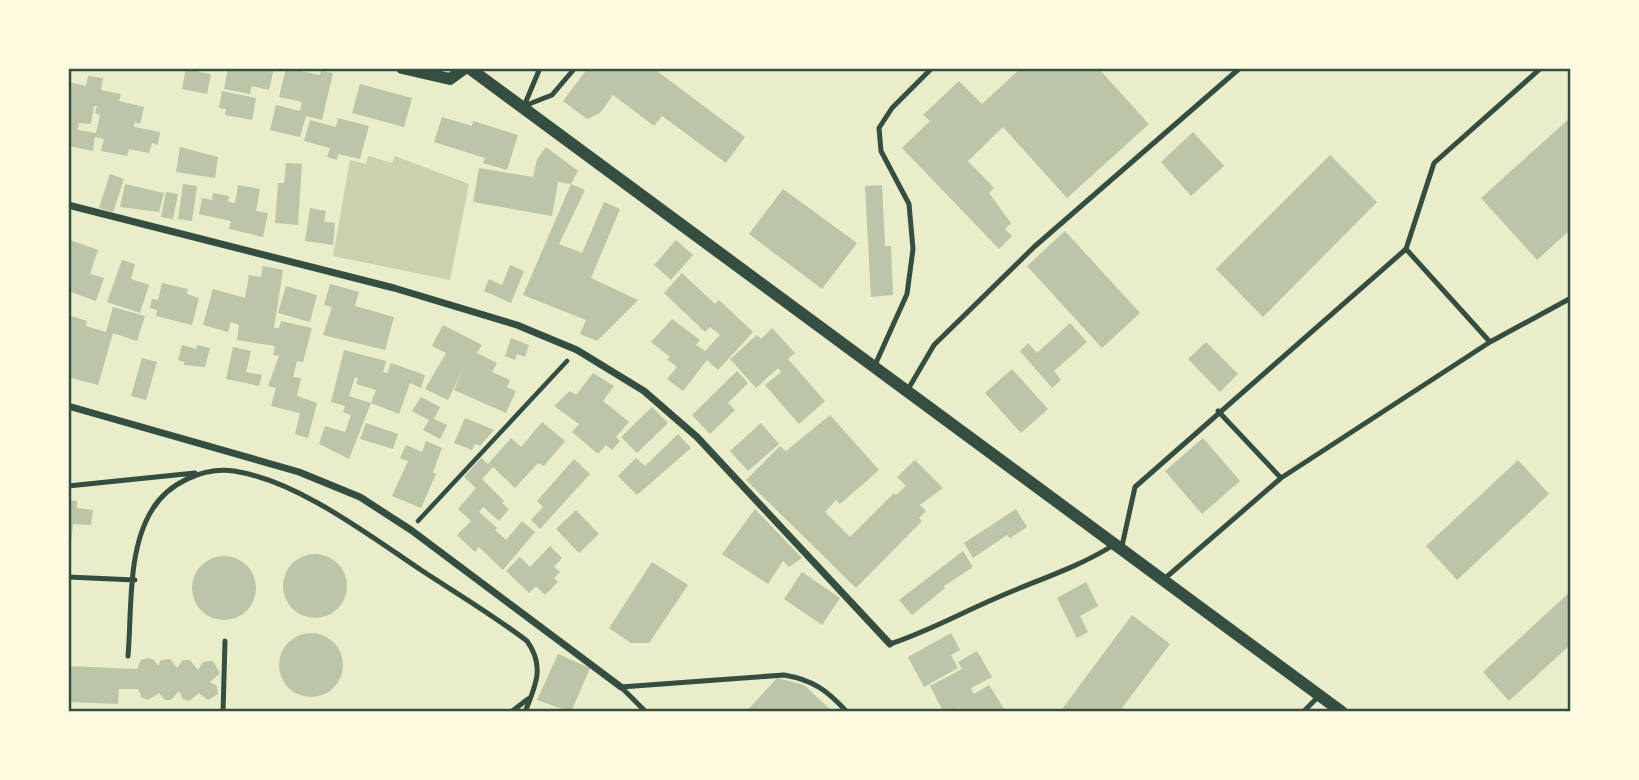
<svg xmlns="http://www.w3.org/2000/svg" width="1639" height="780" font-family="Rubik,sans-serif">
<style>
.green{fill:#cad2ad}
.building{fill:#bcc5a7;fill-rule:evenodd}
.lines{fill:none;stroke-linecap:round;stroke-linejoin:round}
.path{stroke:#344e41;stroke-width:4.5}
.service{stroke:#344e41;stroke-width:5}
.minor{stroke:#344e41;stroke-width:7}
.tertiary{stroke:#344e41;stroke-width:12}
.neatline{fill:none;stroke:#344e41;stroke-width:2.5}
</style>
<rect width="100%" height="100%" fill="#e9edc9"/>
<path class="green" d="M368,156L392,163L395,156L469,184L450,280L333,256L350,160L366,164Z"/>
<path class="building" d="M186,68H200L199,72L211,74L207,94L182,89Z
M228,68H274L269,90L252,86L250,94L224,89Z
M286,68L320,75L321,71L333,73L322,120L306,116L300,137L270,130L276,105L300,111L302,102L279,97Z
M588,68H653L745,137L726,163L662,116L654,126L613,95L600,113L587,119L563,101Z
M1021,68H1098L1149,124L1067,198L1003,127L968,161L994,188L989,193L1011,223L1005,229L1012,236L999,249L902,148L930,121L923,115L959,81L982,104Z
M88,76L103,78L101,90L121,94L119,101L144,107L140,124L135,122L134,127L160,132L158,145L152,143L149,153L129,149L127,156L101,151L104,139L95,137L93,151L68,146V82L86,86ZM94,106H97L95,113L100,115L96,133L78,130L79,123L91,124Z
M360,84L412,98L404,127L352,113Z
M222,91L256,98L252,120L225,115L226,109L219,108Z
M442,117L472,126L473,121L518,135L507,170L483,163L485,158L434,142Z
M1571,117V229L1537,260L1481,198Z
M338,118L369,126L360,159L338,154L337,160L327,157L330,148L304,141L310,120L336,127Z
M1193,132L1224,166L1191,196L1161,162Z
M180,147L218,157L215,178L176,172Z
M546,147L578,171L571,184L558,182L552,216L473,202L479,168L533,177L537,159Z
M1330,155L1377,202L1263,317L1216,269Z
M286,163L302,164L298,225L275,223L278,183H284Z
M110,174L124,179L113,212L99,208Z
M125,184L164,193L159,212L120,207Z
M183,184L197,186L192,221L178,219Z
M571,184L585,190L559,244L582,253L604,202L620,209L591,278L638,300L597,341L580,334L586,320L523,295Z
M238,185L260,189L256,211L268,213L263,237L229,229L231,221L199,214L202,198L212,200L213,193L229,196L228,202L235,203Z
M882,185L885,246H891L893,295L871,297L865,186Z
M783,189L857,243L822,289L749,234Z
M166,192L178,194L173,219L161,217Z
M310,208L326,211L324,222L335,223L333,245L305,241Z
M1065,231L1140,313L1102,348L1027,266Z
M70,240L98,250L90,274L104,278L96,301L68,291Z
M676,240L693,255L671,280L654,265Z
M122,260L135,264L131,279L149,285L140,313L107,302Z
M510,265L524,271L511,303L484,291L489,279L502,285Z
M263,266L283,270L274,328H279L281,321L312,328L303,362L297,361L293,377L301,378L297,396L317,403L308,438L295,434L300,413L271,406L276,388L268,386L279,356L273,355L275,346L237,340L239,325L231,322L228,332L203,325L213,289L245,298L249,275L261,277Z
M682,273L715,304L719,300L753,332L718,370L707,360L683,391L667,379L677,367L667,359L670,357L651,342L672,319L700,340L696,345L705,351L720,335L710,327L705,332L664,293Z
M162,283L188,289L187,294L199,298L192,325L156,316L157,310L150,308L152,299L158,300Z
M330,284L359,292L355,306L394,317L385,350L323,335L332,307L324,305Z
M286,286L317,295L310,322L278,313Z
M113,307L145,316L137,341L113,333L98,385L68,377V315L87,321L86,326L106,332Z
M1070,323L1087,342L1054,371L1061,380L1052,388L1020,351L1028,343L1037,353Z
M443,325L482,345L477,353L497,363L492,372L510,380L507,387L516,391L506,413L454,390L466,363L448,400L425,389L446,353L432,346Z
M772,328L795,353L788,359L825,401L799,424L765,385L781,372L778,368L756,388L730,359L757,335L761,339Z
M511,338L529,345L525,357L517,354L515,360L505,356Z
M1206,342L1238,374L1220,392L1188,359Z
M182,345L196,349L197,345L210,348L205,367L184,365V362L178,360Z
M233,347L251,351L246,372L262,375L259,386L226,379Z
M344,350L386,361L383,372L387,373L391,363L425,375L421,388L410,383L399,414L371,403L376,390L356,384L358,379L355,377L349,396L371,403L349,459L319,444L325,426L345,432L351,415L343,412L345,406L331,402Z
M142,358L157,362L146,400L131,396Z
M1012,369L1048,409L1021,433L985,393Z
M737,371L748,383L728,403L735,410L710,434L692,415Z
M593,373L614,386L603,401L629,422L616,437L620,441L612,450L606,445L598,454L572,432L579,424L554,406L570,391L576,395Z
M421,397L440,407L434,419L447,425L440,439L423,430L429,420L412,411Z
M652,407L668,423L637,453L621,437Z
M830,415L879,470L840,504L836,500L825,512L850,537L894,493L896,495L906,486L897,477L915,460L943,488L920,505L926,511L919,518L922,521L856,588L746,480L780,446L786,451Z
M465,418L494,430L480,446L475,444L472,450L454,443Z
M542,422L565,441L544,466L538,463L515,488L493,467L482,479L504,501L502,503L509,509L499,521L483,507L479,512L497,528L495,530L506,540L522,521L535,532L503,570L479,547L475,552L457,535L471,521L458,509L476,488L464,477L481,458L488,464L511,438L521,447Z
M366,423L398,434L393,449L360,439Z
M761,423L779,444L748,471L730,451Z
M678,434L691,448L637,495L618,476L636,458L645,466Z
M1203,438L1240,481L1202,514L1165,471Z
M426,441L442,448L433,472L436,474L421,508L392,496L408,461L400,458L406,445L422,452Z
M574,459L590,474L540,529L531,520L543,507L537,501Z
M1518,460L1549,494L1457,580L1426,546Z
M68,500L77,501V508L93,510L91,525L73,524L71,544Z
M755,509L802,558L789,567L783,561L768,584L722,554Z
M1016,509L1027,527L1010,538L1007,535L973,558L964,543Z
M576,510L599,534L579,553L556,529Z
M550,546L562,558L554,567L560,572L554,578L558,582L545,595L536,586L529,593L506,571L520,557L530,567Z
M963,551L973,567L944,586L945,588L912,615L899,600Z
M283 586a32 32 0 1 1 64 0a32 32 0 1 1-64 0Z
M192 588a32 32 0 1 1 64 0a32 32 0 1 1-64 0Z
M652,562L688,585L649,643H631L609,628Z
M802,572L840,598L822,625L784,599Z
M1086,582L1098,606L1080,616L1088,632L1077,638L1057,598Z
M1571,591V644L1509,701L1483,672Z
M1132,615L1170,644L1119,712H1060Z
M279 665a32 32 0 1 1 64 0a32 32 0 1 1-64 0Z
M951,633L960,650L951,655L958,668L924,687L908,657Z
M977,651L992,677L971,688L974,694L989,685L1006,712H962L960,708L951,712L949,708L943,711L930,686L962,669L958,662Z
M558,654L590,668L571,712L537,700Z
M148,658L154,660L158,666L161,660L170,659L177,668L183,660H190L198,670L203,662L213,661L220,673L210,682L217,686L218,694L208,700L199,693L189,701L183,699L179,691L171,700H165L159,693L148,700L142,698L138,689H119L118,704L68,702V666L137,669L141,660Z
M777,678L804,685L833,712H746Z"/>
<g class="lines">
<path class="path" d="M418,521L567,361"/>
<path class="service" d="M524,106L552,95L575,68
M524,106L540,68
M1406,249L1490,342
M875,365L907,294L913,249L909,204L881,151L879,128L892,108L932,68
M907,391L934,345L1034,247L1240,68
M1218,411L1281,478
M68,486L195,473
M1122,546L1135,487L1406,249L1434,163L1541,68
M68,577L135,580
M1163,580L1281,478L1490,342L1571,298
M890,644C927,632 959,614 994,599C1034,581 1075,569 1112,546
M128,656C132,610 127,550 152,510C168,483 203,467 234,471C298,481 367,534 421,570C456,593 493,615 527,641C545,666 536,685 525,712
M621,687L784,675C813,680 827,690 847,712
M621,687L646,712
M223,712L225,641
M511,712L528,699
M1303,712L1319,696"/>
<path class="minor" d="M68,205L394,288L517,325L577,350L644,391L697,437L890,644
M68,406L299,472L360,497L411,530L621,687"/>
<path class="tertiary" d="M402,68L450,79L465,68
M469,68L1342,712"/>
</g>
<rect width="1639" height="780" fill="none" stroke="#fefae0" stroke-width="140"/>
<rect x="70" y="70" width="1499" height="640" class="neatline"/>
</svg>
